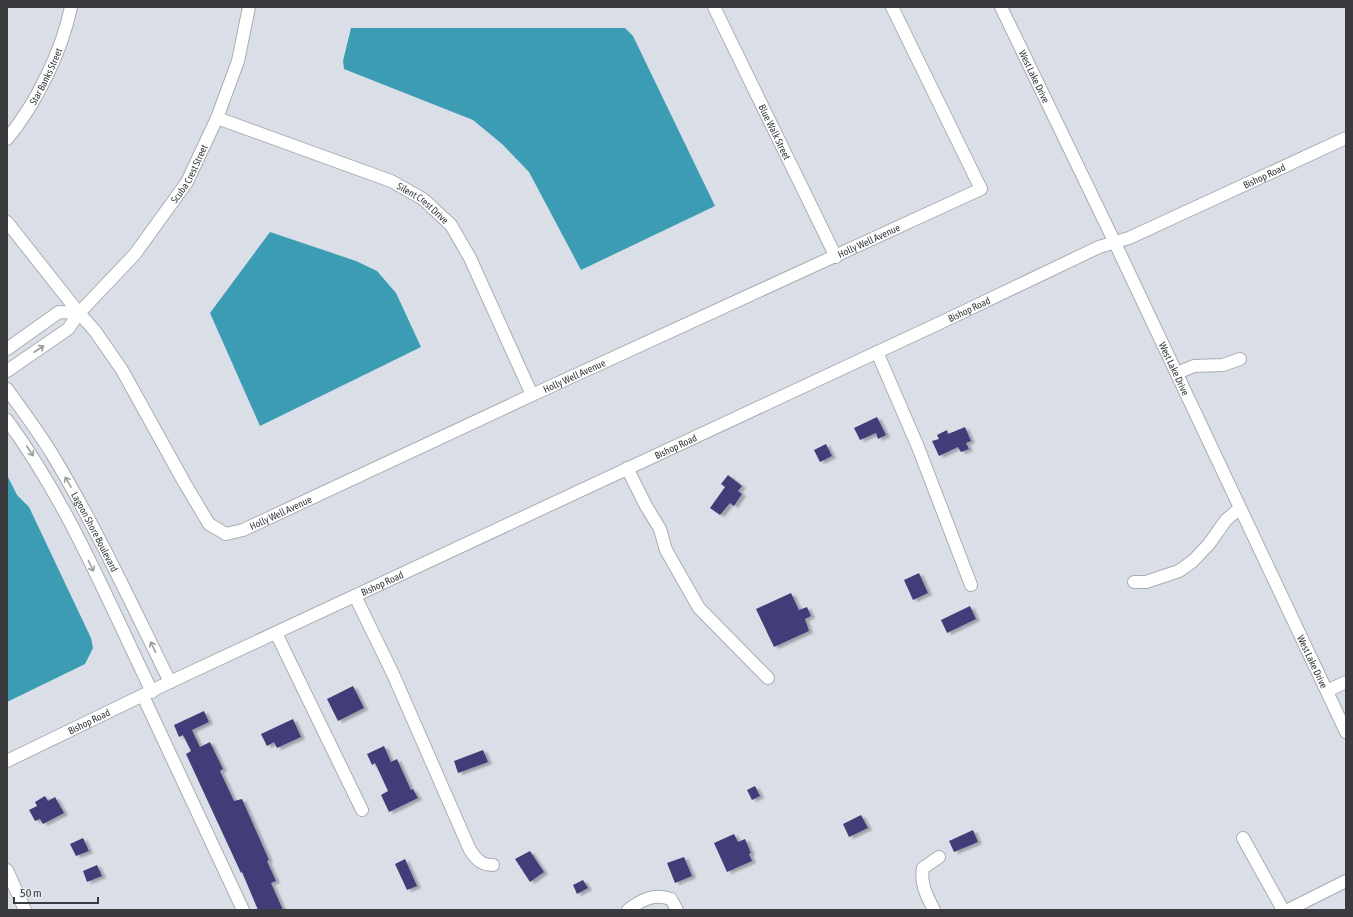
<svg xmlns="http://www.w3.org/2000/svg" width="1353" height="917" font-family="'Asap Condensed',sans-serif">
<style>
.water{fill:#3b9cb4}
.building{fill:#3f3e78;filter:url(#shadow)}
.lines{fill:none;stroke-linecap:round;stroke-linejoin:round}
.minor-casing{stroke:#a8adb4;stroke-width:14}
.minor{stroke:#fff;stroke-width:12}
.oneway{stroke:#9c9d9e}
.labels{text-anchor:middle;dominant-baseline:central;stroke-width:4;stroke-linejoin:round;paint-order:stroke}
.street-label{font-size:10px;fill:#393b3e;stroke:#e7ecf4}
</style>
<defs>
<filter id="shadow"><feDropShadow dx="4" dy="2" stdDeviation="1" flood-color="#0004"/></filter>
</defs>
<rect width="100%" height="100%" fill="#dadfe7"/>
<path class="water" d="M351,28H625L633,36L715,206L581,270L529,172L502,144L473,120L344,69L343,61Z
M270,232L356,261L377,271L396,293L421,347L260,426L210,313Z
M7,475L17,495L29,507L91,638L93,648L85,664L7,702Z"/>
<path class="building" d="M877,417L886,435L878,439L876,433L860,440L854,428Z
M965,427L971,441L966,443L969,449L961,452L958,447L939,456L932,441L939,439L937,435L947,430L948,434Z
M826,444L832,456L820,462L814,450Z
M728,475L742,486L738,491L742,494L734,506L730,503L720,515L710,508L725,487L721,484Z
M919,573L928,593L913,600L904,580Z
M791,593L799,610L807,607L811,616L805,619L809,631L774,647L756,609Z
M970,606L976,619L947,633L941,620Z
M353,686L364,708L338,721L327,699Z
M204,711L209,722L192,730L200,747L210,742L223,769L220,771L234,801L242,799L269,860L267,861L276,881L271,883L283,910H258L242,872L241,873L186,754L191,751L183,735L179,737L174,725Z
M293,719L301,737L277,748L274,742L267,746L261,734Z
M384,746L391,762L397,759L411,790L413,789L418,798L389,812L381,795L388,791L375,763L372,765L367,754Z
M483,750L488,762L458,773L454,761Z
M755,786L760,796L752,800L747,790Z
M45,796L48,801L55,797L64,813L43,824L40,819L35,821L29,810L37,806L35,802Z
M861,815L868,828L849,837L843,824Z
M973,830L978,842L954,852L949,841Z
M734,834L738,842L745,839L751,853L749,854L752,861L727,872L714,843Z
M83,838L89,851L76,856L70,844Z
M530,851L544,872L530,882L515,859Z
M684,857L692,876L675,883L667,863Z
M405,859L417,886L407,890L395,864Z
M97,865L102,876L87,882L83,871Z
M583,880L588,888L577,894L573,885Z"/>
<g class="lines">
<g class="minor-casing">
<g id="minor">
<path id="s1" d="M714,7L836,257"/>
<path id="s2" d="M1001,7L1115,243L1346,732"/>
<path id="s3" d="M217,118L391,181L423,199L451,225L470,258L532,395"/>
<path id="s4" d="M7,139C36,104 62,51 71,7"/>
<path id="s5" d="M7,222L79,313L95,331L122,370L184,482L209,524L226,534L243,530L532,395L981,189L892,7"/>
<path d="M7,349L59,312L79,313"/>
<path d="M877,352L918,447L971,585"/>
<path id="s6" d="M7,371L68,329L79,313L135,254L187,182L217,118L238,61L249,7"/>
<path d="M1177,373L1194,366L1223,365L1240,359"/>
<path id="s7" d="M7,389C22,410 38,431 52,454C96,527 132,605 170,682"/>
<path d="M7,420C68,503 107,599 152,692"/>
<path d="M627,468L646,506L660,529L666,550L699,608L768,678"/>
<path d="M1134,582H1146L1179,571L1193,561L1209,544L1226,520L1240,508"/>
<path d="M355,596L393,674L470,850C477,860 481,865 493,865"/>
<path d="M276,633L362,810"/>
<path d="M1327,691L1346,682"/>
<path d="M143,696L243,910"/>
<path id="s8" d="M7,761L170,682L944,321L1099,247L1129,238L1346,138"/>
<path d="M1243,838L1283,910"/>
<path d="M7,870L25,910"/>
<path d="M628,910C641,900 654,893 671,899L677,910"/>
<path d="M934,910C927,896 920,884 923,868L939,857"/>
<path d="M1288,910L1346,881"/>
</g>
</g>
<use href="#minor" class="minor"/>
</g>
<defs><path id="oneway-shaft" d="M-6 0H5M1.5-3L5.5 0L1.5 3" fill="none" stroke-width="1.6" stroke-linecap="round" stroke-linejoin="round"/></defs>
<g class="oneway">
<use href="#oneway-shaft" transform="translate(39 349) rotate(-33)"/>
<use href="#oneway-shaft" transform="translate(30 451) rotate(57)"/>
<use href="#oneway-shaft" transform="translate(68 482) rotate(-120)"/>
<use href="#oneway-shaft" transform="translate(91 566) rotate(64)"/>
<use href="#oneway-shaft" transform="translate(153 647) rotate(-116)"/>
</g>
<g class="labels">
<g class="street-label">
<text stroke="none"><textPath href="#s4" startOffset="74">Star Banks Street</textPath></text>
<text stroke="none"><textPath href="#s2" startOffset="77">West Lake Drive</textPath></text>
<text stroke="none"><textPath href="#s1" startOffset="139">Blue Walk Street</textPath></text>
<text stroke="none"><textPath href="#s6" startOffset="272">Scuba Crest Street</textPath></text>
<text stroke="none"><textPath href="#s8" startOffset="1387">Bishop Road</textPath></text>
<text stroke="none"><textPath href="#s3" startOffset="224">Silent Crest Drive</textPath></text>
<text stroke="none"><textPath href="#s5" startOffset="1091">Holly Well Avenue</textPath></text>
<text stroke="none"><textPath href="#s8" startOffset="1063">Bishop Road</textPath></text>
<text stroke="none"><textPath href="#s2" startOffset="401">West Lake Drive</textPath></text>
<text stroke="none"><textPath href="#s5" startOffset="767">Holly Well Avenue</textPath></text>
<text stroke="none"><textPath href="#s8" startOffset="739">Bishop Road</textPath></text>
<text stroke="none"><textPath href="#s5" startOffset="443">Holly Well Avenue</textPath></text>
<text stroke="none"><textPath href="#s7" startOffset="168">Lagoon Shore Boulevard</textPath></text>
<text stroke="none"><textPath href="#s8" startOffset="415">Bishop Road</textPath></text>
<text stroke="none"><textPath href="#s2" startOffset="725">West Lake Drive</textPath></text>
<text stroke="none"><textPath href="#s8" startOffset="91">Bishop Road</textPath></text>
</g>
</g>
<rect width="1353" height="917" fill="none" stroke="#393b3e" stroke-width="16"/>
<path d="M14 897v6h84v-6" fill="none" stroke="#393b3e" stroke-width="2"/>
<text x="20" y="897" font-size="12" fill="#393b3e" stroke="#e7ecf4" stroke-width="3" paint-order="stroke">50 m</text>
</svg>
